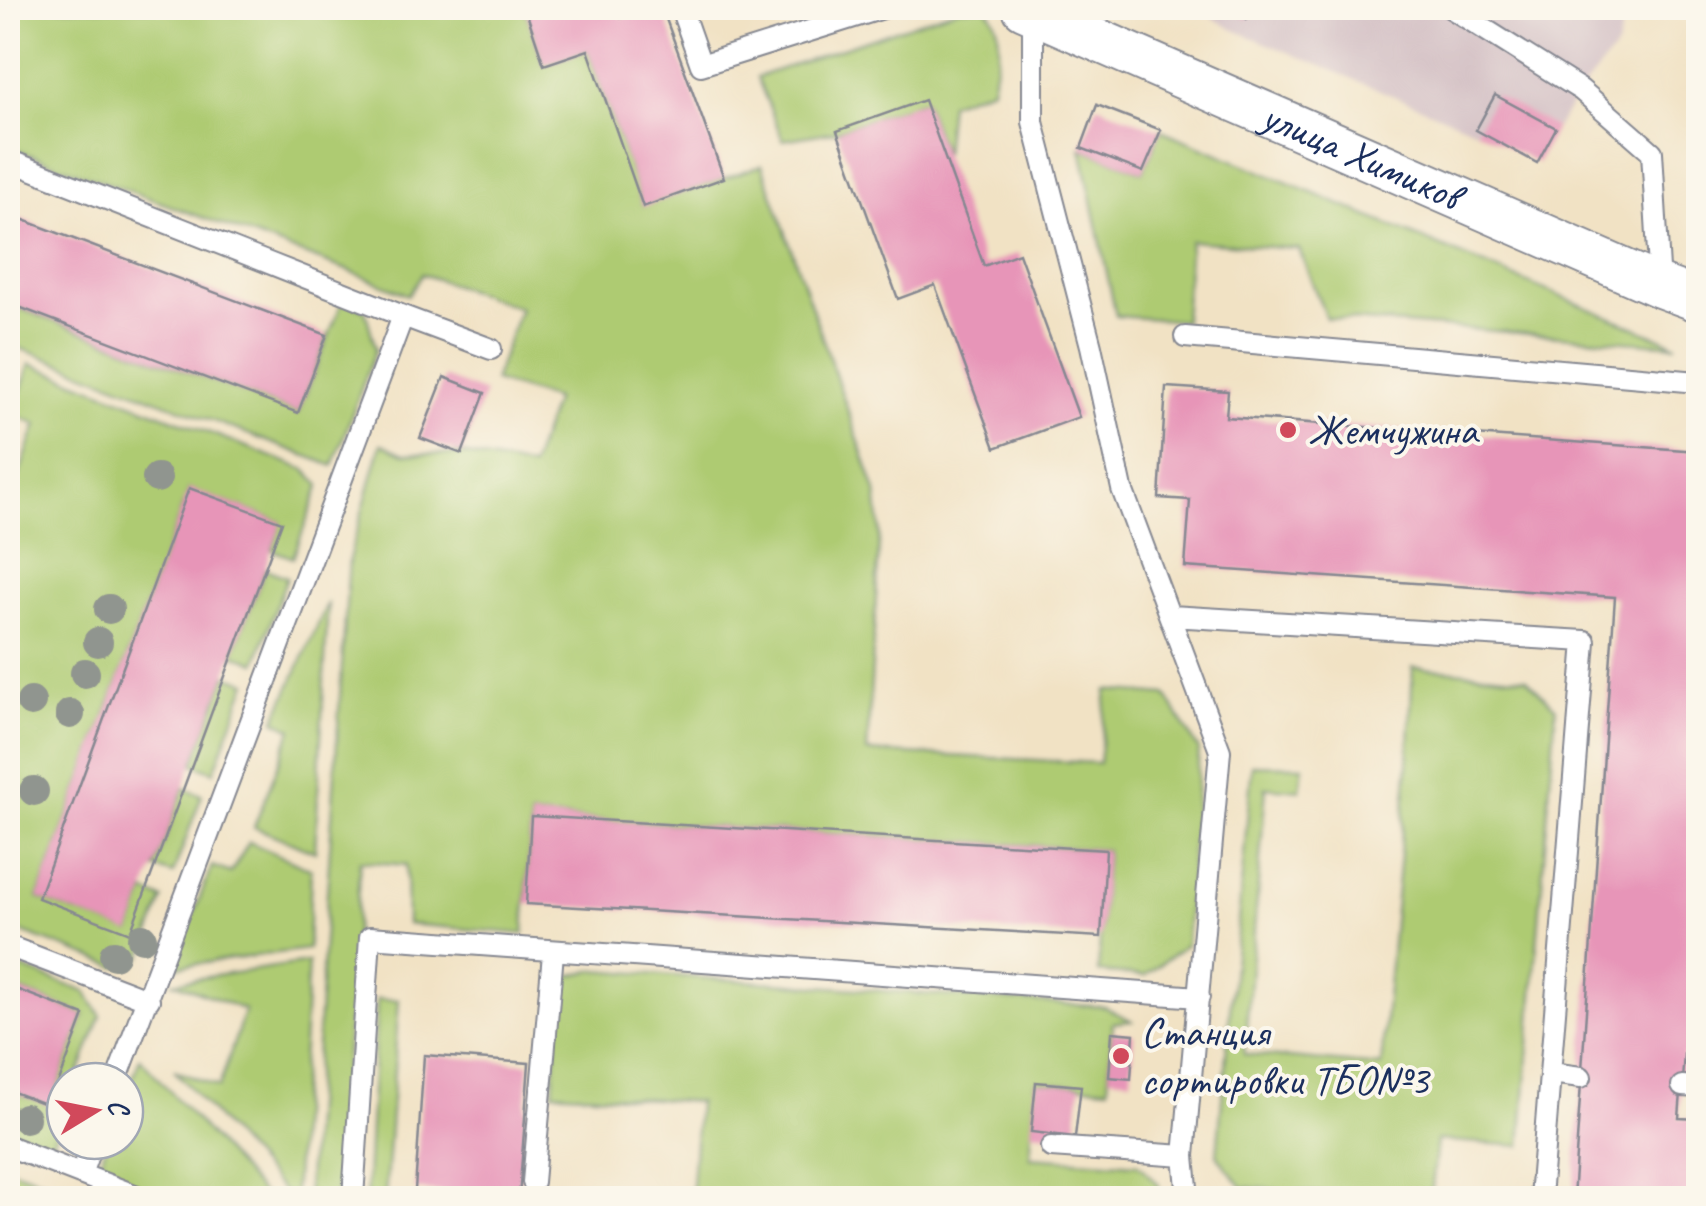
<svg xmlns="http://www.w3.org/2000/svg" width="1706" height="1206" font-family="Caveat,sans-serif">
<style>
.industrial{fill:#d2bec3}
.green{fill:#aecb72;stroke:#647d68;stroke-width:2.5}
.building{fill:#e795b8}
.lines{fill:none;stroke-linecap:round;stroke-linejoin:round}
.lane-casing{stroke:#868891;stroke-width:24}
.street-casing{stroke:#868891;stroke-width:46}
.lane{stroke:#fff;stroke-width:20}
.street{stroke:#fff;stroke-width:42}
.tree{fill:#90958f}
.poi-dot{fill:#d1495b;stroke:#fbf7ec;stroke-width:4}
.labels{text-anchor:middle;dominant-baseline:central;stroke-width:8;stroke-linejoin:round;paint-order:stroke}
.street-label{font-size:42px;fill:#1b2f5e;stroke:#fbf7ec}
.poi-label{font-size:42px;fill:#1b2f5e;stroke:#fbf7ec;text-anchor:start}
</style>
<rect width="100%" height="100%" fill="#fbf7ec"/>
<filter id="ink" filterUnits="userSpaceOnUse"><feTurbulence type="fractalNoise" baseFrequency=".01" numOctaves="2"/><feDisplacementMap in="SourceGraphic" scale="20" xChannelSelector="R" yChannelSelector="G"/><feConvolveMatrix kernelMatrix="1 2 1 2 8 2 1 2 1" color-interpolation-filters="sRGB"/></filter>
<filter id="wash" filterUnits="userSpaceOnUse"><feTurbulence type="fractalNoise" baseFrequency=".0048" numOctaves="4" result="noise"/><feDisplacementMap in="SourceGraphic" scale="40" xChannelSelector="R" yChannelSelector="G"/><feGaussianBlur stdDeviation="2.25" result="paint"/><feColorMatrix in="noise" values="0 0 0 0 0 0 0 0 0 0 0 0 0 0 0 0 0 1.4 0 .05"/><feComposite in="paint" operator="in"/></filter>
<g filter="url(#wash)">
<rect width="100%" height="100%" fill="#f1e2c4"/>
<path class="industrial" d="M1196,8H1627L1617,47L1581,90L1556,128L1496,96L1476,130L1232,29Z"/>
<path class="green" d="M8,8H411L429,14L432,8H525L544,64L588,50L643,206L762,165L876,491L880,528L867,752L1099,763L1107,690L1166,695L1199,750L1186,945L1145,976L1098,972L1106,850L531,816L524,934L407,924L406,865L360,861L336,1198H307L349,559L381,444L404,454H462L531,467L555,399L494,381L520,308L422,274L408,295L347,270L8,147Z
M960,8H986C1008,29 996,60 992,88L949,103L944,154L924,100L837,131L783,140L757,77Z
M1161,130L1677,345L1326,318L1299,249L1190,241L1184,321L1116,316L1081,148L1143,172Z
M343,300L365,310L376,349L333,466L8,344V304L298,413Z
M30,364L304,469L320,485L293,558L272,550L281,522L189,489L38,898L130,932L145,892L163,899L142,957L117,967L8,927V505L37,424L12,414Z
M265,569L287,577L256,663L233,654Z
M328,602L315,852L254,827L292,729L275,720Z
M1413,667L1526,678L1556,708L1521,1146L1437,1140L1431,1198H1374L1242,1187L1217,1155L1252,765L1303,766L1300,790L1266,787L1244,1054L1381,1066L1408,764Z
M226,675L247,682L214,772L193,764Z
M184,788L202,795L173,874L154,868Z
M249,842L311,869L308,949L173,967L212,866L231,873Z
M308,962L294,1198H289L174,1070L219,1087L245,1010L174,982Z
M8,963L86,992L101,1016L76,1081H65V1109L51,1146L8,1130V1090L50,1105L84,1015L8,986Z
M596,970L1105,1007L1131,1021L1113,1023L1108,1088L1036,1082L1030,1157L1138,1164L1159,1185L1158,1198H691L698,1102L553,1092L559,999L567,976Z
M377,999L399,1000L385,1198H366Z
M140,1058L266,1198H168L97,1169L108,1141H125V1097Z
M8,1168L91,1198H8Z"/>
<g id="blocks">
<path class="building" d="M525,8H617L621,18L662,8L724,178L643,207L588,50L544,65Z
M1226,8H1254L1247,19Z
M1495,95L1556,128L1537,163L1476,130Z
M924,100L984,266L1019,253L1079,417L995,448L935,285L898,299L837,131Z
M1097,105L1161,130L1143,172L1081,148Z
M8,214L327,335L298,413L8,303Z
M444,377L485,393L462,454L420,438Z
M1166,387L1228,391L1226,417L1698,451V1055L1684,1054L1679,1118L1698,1119V1198H1573L1615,597L1185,567L1190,500L1159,498Z
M189,488L282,522L130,933L38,898Z
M531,816L1106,850L1101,937L526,904Z
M8,986L84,1015L50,1106L8,1090Z
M1112,1032L1134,1034L1131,1079L1109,1077Z
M424,1055L529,1063L519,1198H470L471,1194L415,1190Z
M1036,1082L1081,1086L1075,1137L1031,1132Z"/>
</g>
</g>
<g filter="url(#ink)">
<use href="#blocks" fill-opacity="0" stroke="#868891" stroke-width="2.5"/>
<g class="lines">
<g class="lane-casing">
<path id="lane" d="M681,8L701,65L883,8
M1451,8L1581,90L1652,152L1660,286
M1033,12V122L1091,346L1122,489L1220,751L1184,1156L1188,1198
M8,160L403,316L116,1081
M403,316L491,349
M1185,337L1698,382
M1171,616L1585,641L1540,1198
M8,946L149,1000
M1551,1073L1581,1077
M1682,1086L1698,1087
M8,1146L142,1198
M1051,1147L1184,1156
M81,1174L93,1141
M533,1182L553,953
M353,1198L370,937L1199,997"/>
</g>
<g class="street-casing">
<g id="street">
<path id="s1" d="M1024,8L1660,286L1698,300"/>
</g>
</g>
<use href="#lane" class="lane"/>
<use href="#street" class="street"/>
</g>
<g class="tree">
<circle cx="157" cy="478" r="15"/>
<circle cx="109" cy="609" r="15"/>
<circle cx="98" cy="642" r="15"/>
<circle cx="85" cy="673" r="15"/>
<circle cx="31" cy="702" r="15"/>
<circle cx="70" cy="714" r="15"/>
<circle cx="34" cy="791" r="15"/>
<circle cx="142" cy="938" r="15"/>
<circle cx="114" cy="955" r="15"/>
<circle cx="25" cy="1118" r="15"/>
</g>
</g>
<g class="poi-dot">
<circle cx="1288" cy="430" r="10"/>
<circle cx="1121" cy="1056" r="10"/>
</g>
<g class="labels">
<g class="street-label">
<text stroke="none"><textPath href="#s1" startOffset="368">улица Химиков</textPath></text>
</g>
<g class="poi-label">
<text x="1308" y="430">Жемчужина</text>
<text x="1141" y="1032">Станция<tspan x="1141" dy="48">сортировки ТБО№3</tspan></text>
</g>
</g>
<rect width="1706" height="1206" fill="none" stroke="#fbf7ec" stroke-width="40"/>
<g transform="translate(95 1111) rotate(80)"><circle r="48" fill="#fbf7ec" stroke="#a1a7b3" stroke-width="2.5"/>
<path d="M0-8L18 38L0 25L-18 38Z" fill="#d1495b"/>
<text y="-15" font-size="28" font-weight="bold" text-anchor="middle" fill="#1b2f5e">С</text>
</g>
</svg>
